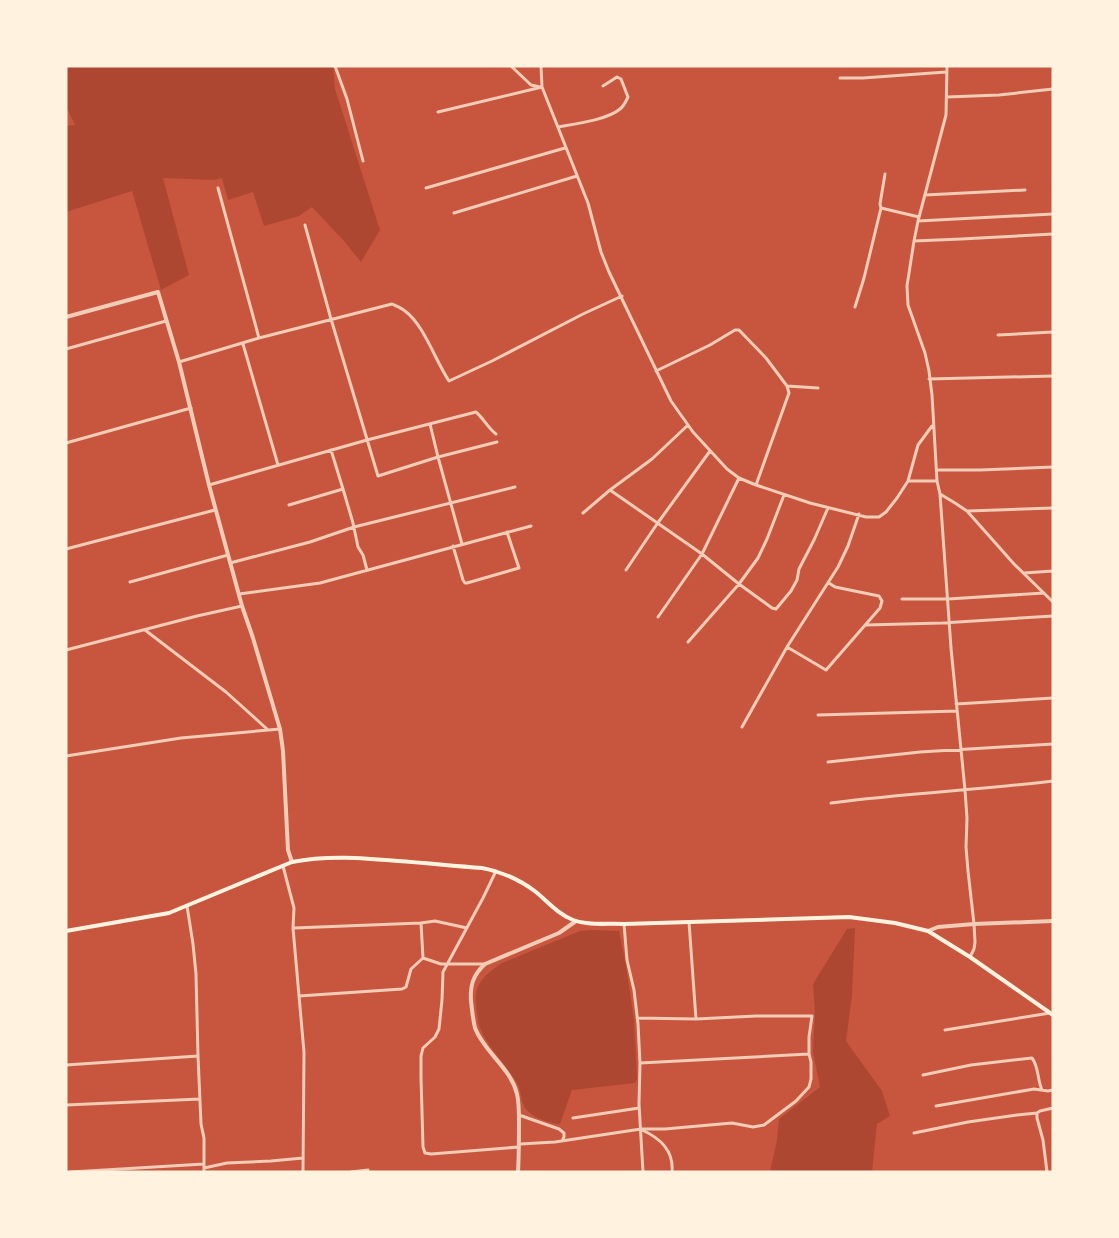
<svg xmlns="http://www.w3.org/2000/svg" width="1119" height="1238" font-family="Barlow,sans-serif">
<style>
.green{fill:#ae4732}
.lines{fill:none;stroke-linecap:round;stroke-linejoin:round}
.minor{stroke:#f1ccb7;stroke-width:3}
.tertiary{stroke:#f1ccb7;stroke-width:4}
.secondary{stroke:#fff3e0;stroke-width:4}
</style>
<rect width="100%" height="100%" fill="#c8553d"/>
<path class="green" d="M66,66H333L335,89L380,230L361,262L344,241L312,207L299,216L264,226L253,192L228,200L222,178L214,180L163,178L189,275L161,290L132,191L66,212V126L75,125L66,106Z
M855,928L852,995L846,1041L882,1091L890,1116L877,1124L872,1172H770L777,1140L779,1119L820,1087L813,1052L815,1013L813,984L847,929Z
M592,930L619,931L625,960L634,1019L637,1079L635,1083L572,1090L560,1124C548,1123 530,1117 524,1106C520,1097 521,1087 515,1080C505,1064 488,1047 481,1030C478,1025 478,1018 477,1012C472,987 481,977 502,963L580,931Z"/>
<g class="lines">
<path class="minor" d="M335,66L347,99L363,161
M511,66L531,85L540,87
M541,66L542,87L588,203L601,252L609,272L671,401L693,432L727,469L739,478L756,485L810,503L866,517H879L886,512L897,498L908,481H937
M947,66L946,115L918,221L914,241L907,286L908,305L925,353L929,371L932,395L937,481L940,494L951,648L965,790L967,818L966,847L968,871L974,924L975,942L974,949L970,957
M840,78H863L946,72
M947,97L999,95L1053,89
M438,112L542,87
M558,127C575,124 607,120 620,109C624,106 626,101 628,97L621,79L617,77L603,86
M885,174L880,204L881,208L919,217
M218,188L259,338
M426,188L565,148
M925,195L1025,190
M454,213L577,176
M918,221L1053,214
M305,225L331,319L378,476L438,457L497,442
M914,241L961,239L1053,234
M855,307L864,278L881,208
M998,335L1053,332
M243,344L278,465
M66,349L166,321
M179,362L259,338L392,304C396,306 401,308 405,311C424,325 435,360 449,381L492,361L583,314L622,296
M656,371L710,345L735,330H739L766,358L787,386L818,388
M929,379L1053,376
M430,424L438,457L462,544
M66,443L191,408
M937,470H980L1053,467
M908,481L918,445L932,426
M209,485L367,440L476,412C484,419 488,428 496,434
M756,485L789,393L787,386
M343,489L353,523L358,547L363,555L367,570
M610,490L652,459L688,425
M940,494L955,503L967,511L1014,564L1053,602
M289,505L343,489L331,450
M968,511L1053,508
M583,513L610,490L702,554L739,584L772,608L776,609L791,591L797,580L799,569L814,540L828,508
M453,546L463,580L465,583H467L519,568L507,532
M66,549L215,510
M230,563L310,542L354,527L515,487
M626,570L657,524L710,451
M1024,573L1053,571
M130,582L228,555
M829,583L835,587L879,596L882,601L880,608L826,670L787,647L838,567L848,546L859,514
M239,594L320,583L531,526
M902,599H948L1044,593
M658,617L702,554L739,478
M866,625L942,623L1053,616
M145,630L226,692L267,729
M688,642L739,584L758,558L767,539L784,495
M66,650L197,616L242,606
M956,704L1053,698
M818,715L957,711
M742,727L787,647
M66,756L181,738L280,729
M828,762L920,752L1053,744
M831,803C905,793 979,790 1053,781
M283,866L294,908L293,928L304,1052L303,1172
M496,871L483,898L443,972L442,1000L439,1029L435,1037L423,1048L421,1056V1077L423,1147L425,1153L431,1154L519,1147
M187,906L193,944L196,974L198,1056L201,1124L204,1138V1172
M689,922L696,1019
M624,924L627,960L634,990L638,1024L640,1063L639,1104L643,1172
M294,928L421,923
M423,958L441,964H485
M299,996L402,989L406,987L411,969L423,958L421,923L435,921L467,928
M945,1030L1050,1013
M640,1063L809,1054
M66,1065L198,1056
M923,1075L971,1065L1032,1058C1039,1067 1037,1079 1042,1090
M66,1105L200,1099
M936,1106L1034,1089L1048,1091L1053,1090
M1037,1113V1118L1043,1140L1047,1172
M519,1115L559,1129L564,1133V1137L563,1139
M573,1118L639,1108
M642,1130C660,1138 674,1151 672,1172
M914,1133L968,1122L1017,1115L1037,1113L1040,1111L1053,1108
M520,1144L555,1142L641,1129H665L732,1123L753,1127L764,1125L796,1101L809,1087L811,1079V1062L809,1054V1037L812,1016H756L696,1019L637,1018
M204,1168L227,1163L271,1161L303,1158
M71,1172L204,1164
M351,1172L368,1170"/>
<path class="tertiary" d="M66,317L158,292L179,362L209,485L242,606L253,638L280,729L283,751L288,850L292,862
M928,931L938,927L974,924L1053,921
M518,1172C519,1155 519,1138 519,1121C519,1113 519,1102 517,1094C511,1068 484,1052 475,1028C473,1020 472,1010 471,1001C470,985 473,975 485,964L559,933L576,921"/>
<path class="secondary" d="M66,931L169,913L292,862C327,855 363,858 398,861C426,863 454,866 482,868C503,872 519,879 536,892C548,902 558,914 573,920C589,926 608,923 624,924L849,917L895,923L928,931L970,957L1053,1015"/>
</g>
<rect width="1119" height="1238" fill="none" stroke="#fff3e0" stroke-width="135"/>
</svg>
